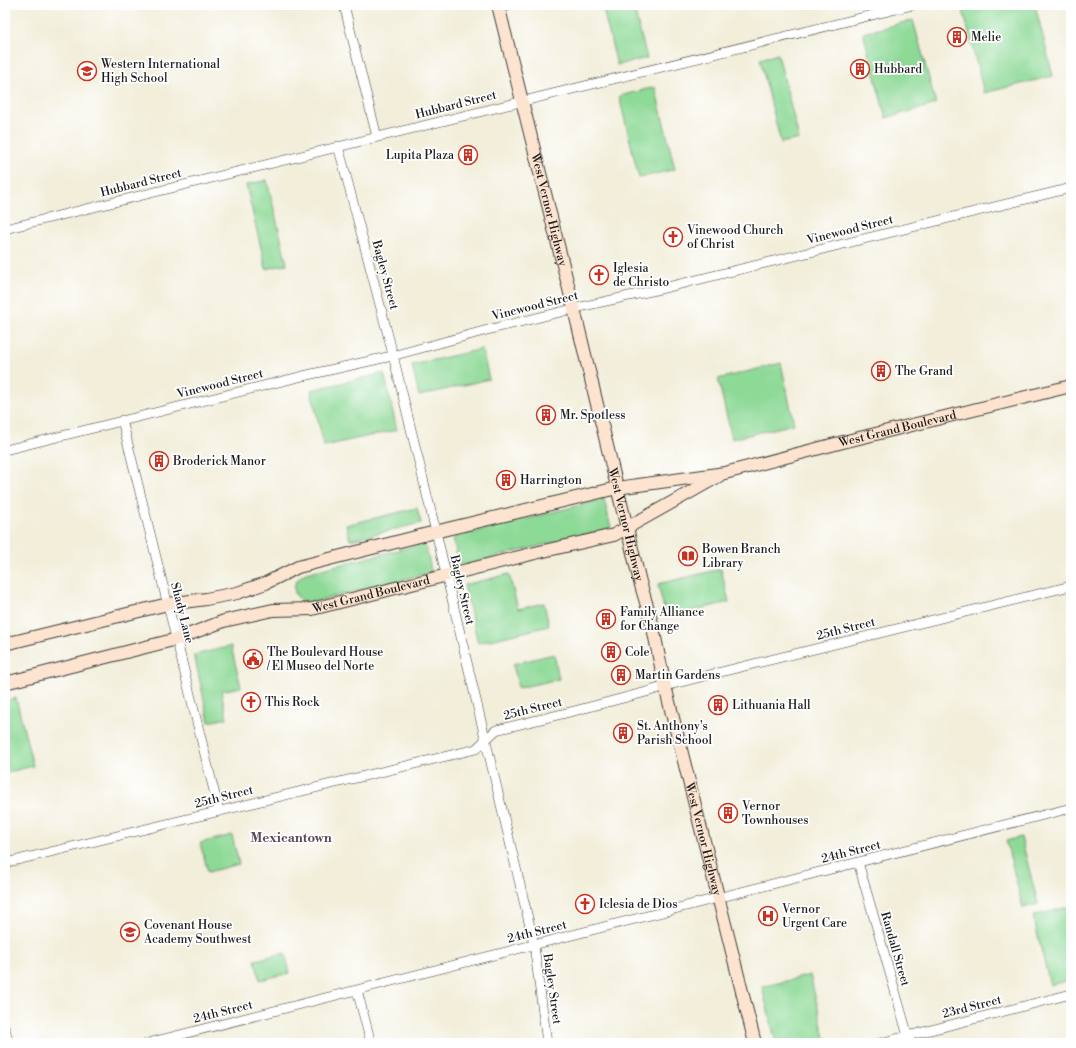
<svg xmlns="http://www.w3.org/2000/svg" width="1076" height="1048" font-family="'Libre Bodoni',serif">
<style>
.green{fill:#8dd996;stroke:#547a59}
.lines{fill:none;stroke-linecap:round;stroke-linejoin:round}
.street-casing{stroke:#3c3c38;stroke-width:10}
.secondary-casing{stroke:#3c3c38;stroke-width:14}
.street{stroke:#fff;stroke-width:9}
.secondary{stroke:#fde4d1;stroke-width:12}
.labels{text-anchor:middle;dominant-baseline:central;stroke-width:3.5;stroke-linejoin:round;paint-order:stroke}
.poi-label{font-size:12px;fill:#1c1c1c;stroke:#fff;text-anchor:start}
.street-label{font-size:12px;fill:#1c1c1c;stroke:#fff}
.neighbourhood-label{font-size:13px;font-weight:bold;fill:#5a4955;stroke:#fff}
</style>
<rect width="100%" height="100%" fill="#fff"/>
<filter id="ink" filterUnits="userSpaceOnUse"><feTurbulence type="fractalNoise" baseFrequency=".025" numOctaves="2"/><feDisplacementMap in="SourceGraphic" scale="8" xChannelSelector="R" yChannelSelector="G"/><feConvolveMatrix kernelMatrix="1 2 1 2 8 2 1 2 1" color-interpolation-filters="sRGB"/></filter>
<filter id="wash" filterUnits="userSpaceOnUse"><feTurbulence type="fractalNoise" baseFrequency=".012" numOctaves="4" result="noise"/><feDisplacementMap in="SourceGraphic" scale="16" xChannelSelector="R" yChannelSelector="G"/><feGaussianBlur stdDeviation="0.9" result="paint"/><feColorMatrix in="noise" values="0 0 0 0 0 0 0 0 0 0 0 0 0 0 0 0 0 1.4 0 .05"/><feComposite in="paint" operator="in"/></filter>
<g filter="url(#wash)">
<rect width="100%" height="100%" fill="#f2eeda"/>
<path class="green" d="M602,5H633L647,58L617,65Z
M984,5H1035L1053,76L984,93L963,10Z
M913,20L936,104L886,118L863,33Z
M778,54L799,139L781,143L760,59Z
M655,87L675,169L639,178L619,96Z
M267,180L287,264L266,269L246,185Z
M482,349L489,379L419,396L412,365Z
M781,363L794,424L732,439L718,379Z
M384,373L397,430L324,446L311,390Z
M604,499L611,528L464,565L459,564L453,539L455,537Z
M417,508L421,523L350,540L346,525Z
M422,544L426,547L431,570V572L429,573L314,602C292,604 287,582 306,573Z
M721,569L729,602L666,617L658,584Z
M509,574L518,609L544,603L549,626L478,643L464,585Z
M231,646L241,687L221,691L227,718L209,722L194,655Z
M554,654L559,679L518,688L513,664Z
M16,698L33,766L5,773V701Z
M232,835L239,864L208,872L200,843Z
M1021,837L1038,904L1023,908L1006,841Z
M1071,906V980L1050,985L1033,916Z
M285,953L290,973L260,980L255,960Z
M810,975L826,1042L822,1043H776L762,987Z"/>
</g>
<g filter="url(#ink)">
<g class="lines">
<g class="street-casing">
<path id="street" d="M344,5L377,137
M338,146L343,164L390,343L436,532L532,935L534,945L547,1043
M5,229L913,5
M122,420L219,811
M5,450L303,376L392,356L491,329L589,305L660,289L1071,188
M858,862L910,1043
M5,863L476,749L477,748L496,730L574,711L650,691L665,686L749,665L1071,586
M357,990L371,1043
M5,1029L9,1043
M148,1043L1071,808
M880,1043L1071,994"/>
</g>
<g class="secondary-casing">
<g id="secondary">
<path id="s1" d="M498,5L574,309L640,582L652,623L665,686L755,1043"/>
<path id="s2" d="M5,644L168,604L206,599L237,593L266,583L298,567L447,529L617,488L725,473L843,442L1071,386"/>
<path id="s3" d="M5,683L177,639L224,621L273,610L312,609L535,553L614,535L719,476"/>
</g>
</g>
<use href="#street" class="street"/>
<use href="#secondary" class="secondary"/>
</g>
</g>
<defs>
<g id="building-ring" transform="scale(1)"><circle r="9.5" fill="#fff" stroke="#c8321e" stroke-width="1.5"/><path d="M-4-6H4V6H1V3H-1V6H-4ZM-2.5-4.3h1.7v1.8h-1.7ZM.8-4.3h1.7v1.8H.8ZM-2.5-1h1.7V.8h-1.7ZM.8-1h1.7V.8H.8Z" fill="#c8321e"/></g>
<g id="school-ring" transform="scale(1)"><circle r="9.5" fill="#fff" stroke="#c8321e" stroke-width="1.5"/><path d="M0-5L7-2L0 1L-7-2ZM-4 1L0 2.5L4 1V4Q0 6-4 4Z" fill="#c8321e"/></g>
<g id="church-ring" transform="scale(1)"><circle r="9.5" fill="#fff" stroke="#c8321e" stroke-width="1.5"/><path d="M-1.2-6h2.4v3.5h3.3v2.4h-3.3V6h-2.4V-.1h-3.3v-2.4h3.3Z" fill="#c8321e"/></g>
<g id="library-ring" transform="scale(1)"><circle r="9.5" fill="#fff" stroke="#c8321e" stroke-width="1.5"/><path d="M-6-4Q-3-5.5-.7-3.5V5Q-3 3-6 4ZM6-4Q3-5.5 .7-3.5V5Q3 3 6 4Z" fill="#c8321e"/></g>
<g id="civic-ring" transform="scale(1)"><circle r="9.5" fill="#fff" stroke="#c8321e" stroke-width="1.5"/><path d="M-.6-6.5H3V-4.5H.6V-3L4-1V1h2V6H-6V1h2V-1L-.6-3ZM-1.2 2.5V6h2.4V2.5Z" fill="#c8321e"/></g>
<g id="hospital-ring" transform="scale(1)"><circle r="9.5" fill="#fff" stroke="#c8321e" stroke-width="1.5"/><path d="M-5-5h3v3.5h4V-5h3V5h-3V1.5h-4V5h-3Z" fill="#c8321e"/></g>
</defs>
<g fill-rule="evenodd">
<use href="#building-ring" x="957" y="37"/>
<use href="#building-ring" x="860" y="69"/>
<use href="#school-ring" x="87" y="71"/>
<use href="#building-ring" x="468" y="155"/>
<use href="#church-ring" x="673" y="237"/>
<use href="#church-ring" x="599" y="275"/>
<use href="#building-ring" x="881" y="371"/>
<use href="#building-ring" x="546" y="415"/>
<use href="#building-ring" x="159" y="461"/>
<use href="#building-ring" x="506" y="480"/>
<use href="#library-ring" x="688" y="556"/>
<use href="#building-ring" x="606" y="619"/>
<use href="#building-ring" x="611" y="652"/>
<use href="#civic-ring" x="253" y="659"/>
<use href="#building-ring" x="621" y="675"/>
<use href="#church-ring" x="251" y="702"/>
<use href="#building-ring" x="718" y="705"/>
<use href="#building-ring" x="623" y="733"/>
<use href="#building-ring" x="728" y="813"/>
<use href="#church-ring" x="585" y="904"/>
<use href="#hospital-ring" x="768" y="916"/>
<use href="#school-ring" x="130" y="932"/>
</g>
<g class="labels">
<g class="poi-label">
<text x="971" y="37">Melie</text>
<text x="101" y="64">Western International<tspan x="101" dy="14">High School</tspan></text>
<text x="874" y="69">Hubbard</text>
<text x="454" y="155" text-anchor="end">Lupita Plaza</text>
<text x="687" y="230">Vinewood Church<tspan x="687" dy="14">of Christ</tspan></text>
<text x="613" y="268">Iglesia<tspan x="613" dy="14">de Christo</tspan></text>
<text x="895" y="371">The Grand</text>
<text x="560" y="415">Mr. Spotless</text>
<text x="173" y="461">Broderick Manor</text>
<text x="520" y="480">Harrington</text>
<text x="702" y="549">Bowen Branch<tspan x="702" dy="14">Library</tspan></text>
<text x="620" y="612">Family Alliance<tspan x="620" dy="14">for Change</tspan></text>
<text x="267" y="652">The Boulevard House<tspan x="267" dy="14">/ El Museo del Norte</tspan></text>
<text x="625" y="652">Cole</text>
<text x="635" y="675">Martin Gardens</text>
<text x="265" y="702">This Rock</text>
<text x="732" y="705">Lithuania Hall</text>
<text x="637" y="726">St. Anthony's<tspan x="637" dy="14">Parish School</tspan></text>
<text x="742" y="806">Vernor<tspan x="742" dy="14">Townhouses</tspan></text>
<text x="599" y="904">Iclesia de Dios</text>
<text x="782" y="909">Vernor<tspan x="782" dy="14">Urgent Care</tspan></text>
<text x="144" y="925">Covenant House<tspan x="144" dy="14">Academy Southwest</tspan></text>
</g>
<g class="street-label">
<text transform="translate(456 105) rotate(-14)">Hubbard Street</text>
<text transform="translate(141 183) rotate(-14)">Hubbard Street</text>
<text stroke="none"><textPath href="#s1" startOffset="211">West Vernor Highway</textPath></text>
<text transform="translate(850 230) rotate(-14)">Vinewood Street</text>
<text transform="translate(385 275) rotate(75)">Bagley Street</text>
<text transform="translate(535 306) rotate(-14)">Vinewood Street</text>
<text transform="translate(220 384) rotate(-14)">Vinewood Street</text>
<text stroke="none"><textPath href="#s2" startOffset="920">West Grand Boulevard</textPath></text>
<text stroke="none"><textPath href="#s1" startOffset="535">West Vernor Highway</textPath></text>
<text transform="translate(462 590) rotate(77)">Bagley Street</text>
<text stroke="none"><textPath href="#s3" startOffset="378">West Grand Boulevard</textPath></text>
<text transform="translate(182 613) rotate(76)">Shady Lane</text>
<text transform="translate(846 629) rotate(-14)">25th Street</text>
<text transform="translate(533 709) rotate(-14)">25th Street</text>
<text transform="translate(224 797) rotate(-14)">25th Street</text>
<text stroke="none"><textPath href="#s1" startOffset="859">West Vernor Highway</textPath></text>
<text transform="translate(851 852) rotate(-14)">24th Street</text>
<text transform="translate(537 932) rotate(-14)">24th Street</text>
<text transform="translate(895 949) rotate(74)">Randall Street</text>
<text transform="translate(552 989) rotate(82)">Bagley Street</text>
<text transform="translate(972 1007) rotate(-14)">23rd Street</text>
<text transform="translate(223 1012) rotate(-14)">24th Street</text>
</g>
<g class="neighbourhood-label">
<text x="291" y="838">Mexicantown</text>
</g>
</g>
<rect width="1076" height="1048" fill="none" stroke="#fff" stroke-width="20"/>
</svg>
